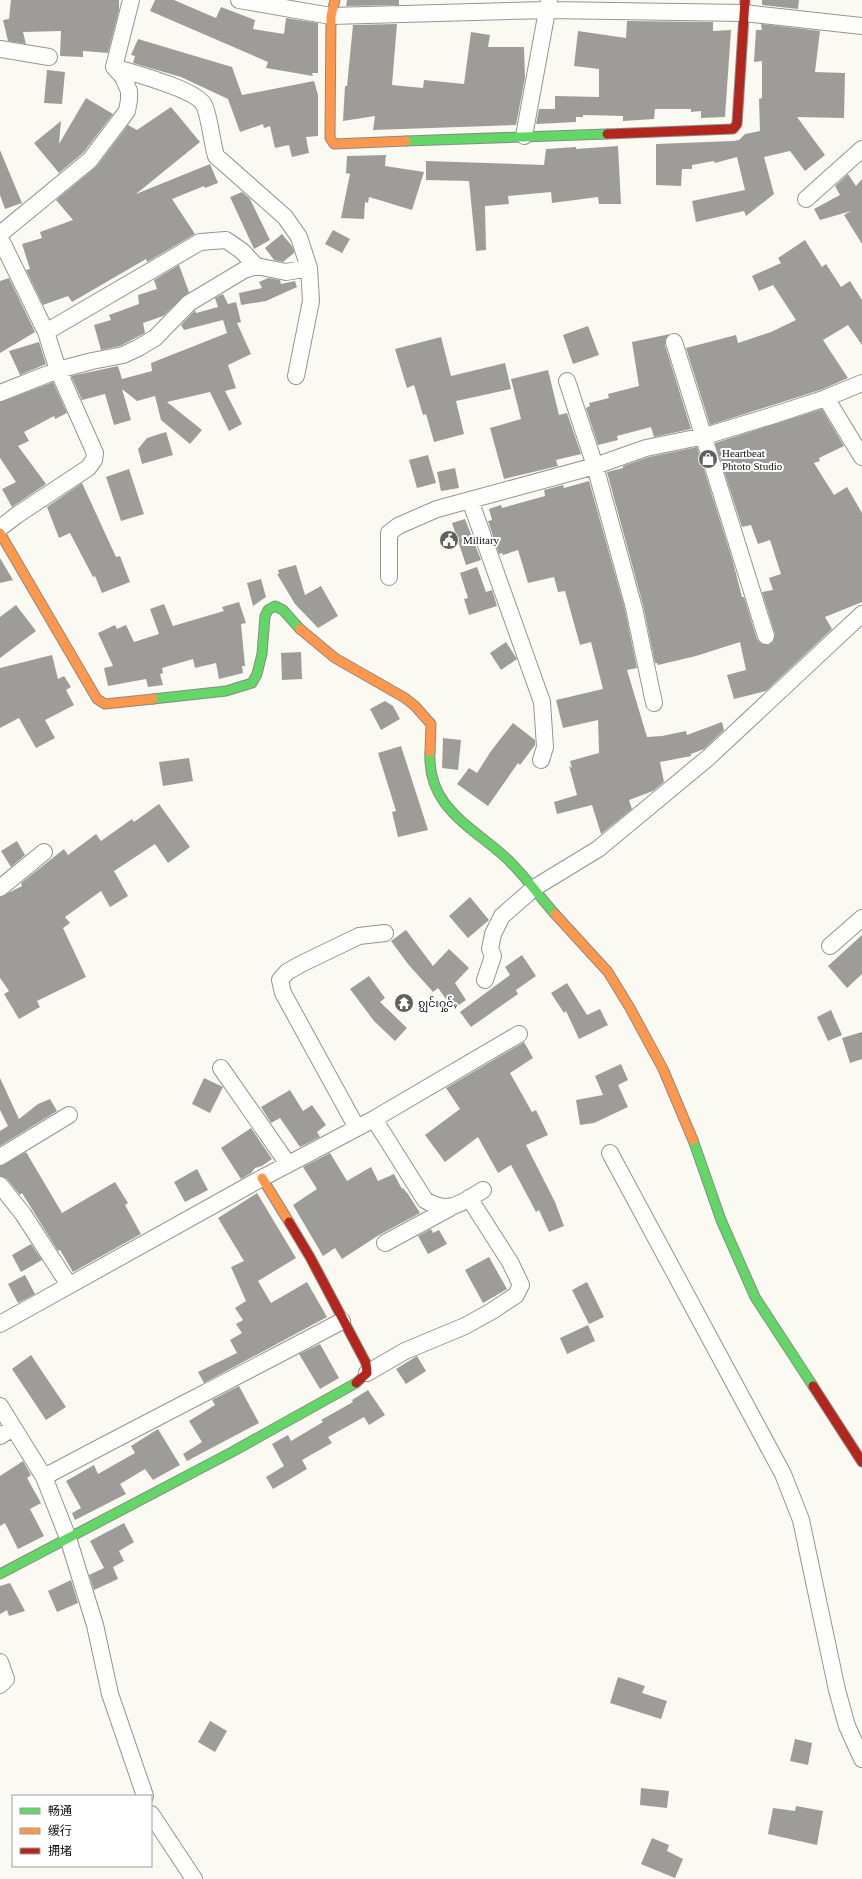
<svg xmlns="http://www.w3.org/2000/svg" width="862" height="1879" font-family="'Times New Roman','Noto Sans SC','Noto Sans Myanmar',serif">
<style>
.building{fill:#9e9c98}
.lines{fill:none;stroke-linecap:round;stroke-linejoin:round}
.street-casing{stroke:#949490;stroke-width:18}
.fast-casing{stroke:#8b8a87;stroke-width:11}
.slow-casing{stroke:#8b8a87;stroke-width:11}
.jam-casing{stroke:#8b8a87;stroke-width:11}
.street{stroke:#fefefd;stroke-width:16}
.fast{stroke:#63d668;stroke-width:9}
.slow{stroke:#ff974d;stroke-width:9}
.jam{stroke:#b3261e;stroke-width:9}
.labels{text-anchor:middle;dominant-baseline:central;stroke-width:4;stroke-linejoin:round;paint-order:stroke}
.poi-label{font-size:11px;fill:#0d0d0d;stroke:#fff;text-anchor:start}
</style>
<rect width="100%" height="100%" fill="#fbfaf2"/>
<path class="building" d="M11,0H119V10L108,53L83,51V57L60,56L61,31L23,32L26,44L8,41L3,20L9,19Z
M155,0H174L216,18L221,7L255,20L253,29L284,34L286,18L318,23V73H312L313,76L266,68L268,62L150,11Z
M347,0H399V5L346,6Z
M762,0H799L798,9L762,5Z
M627,21L713,22V31L731,30L725,117L701,118V111L691,112V109H655L654,119L623,121V116L583,115V117H576V122L536,124L539,109H555V96L599,97V69L574,66L578,31L626,38Z
M397,24L392,85L423,88L424,80L464,84L471,32L490,35L488,47H524L525,78L516,125L373,130L375,116L343,121L345,86H347L353,25Z
M761,24L820,31L815,72L845,73L844,118L797,117L825,155L805,171L790,151L764,157L774,194L746,216L744,211L696,222L692,201L745,190L737,157L715,163L714,161L692,165V169H682L681,186L656,185V144L733,141L739,140L745,134L760,131L759,99L762,98V61L754,62L756,30H762Z
M138,39L232,67L242,95L314,81L318,95V136L306,137L309,153L292,157L289,145L275,148L270,126L264,128L263,124L240,132L228,99L181,77L133,63L135,56L131,55Z
M47,70L65,72L62,104L44,103Z
M86,98L113,114L83,153L59,173L34,143L61,121L59,144Z
M171,107L200,142L136,194L210,164L218,183L205,188L204,186L172,199L195,234L147,262L146,259L72,302L68,296L43,305L26,270L30,269L22,244L42,238L40,232L73,220L56,200L97,166L128,125L137,130Z
M618,146L621,204H599L598,197L552,203L551,192L508,196L509,204L485,206L486,250L476,251L469,181L426,180V161L544,165L546,149L576,147V149Z
M0,150L22,203L5,209L0,195Z
M386,155L385,166L424,172L412,210L369,197L368,203L365,202L364,219L341,218L350,174L346,173L347,156Z
M848,174L856,186L862,179V244L844,215L851,211L820,220L814,209L840,195L835,186Z
M242,192L250,199L270,240L254,249L230,197Z
M333,230L350,239L342,253L325,244Z
M282,234L292,246L294,251V253L283,262L274,260L265,248Z
M805,240L822,267L826,264L841,287L850,281L862,300V345L848,325L823,340L848,378L823,389L710,425L686,348L736,335L738,343L771,332L796,320L773,285L759,291L752,276L781,263L778,258Z
M179,265L189,292L163,316L143,323L145,333L120,346L101,350L94,325L111,320L109,315L139,304L138,295L157,289L154,280Z
M9,278L35,332L0,353V281Z
M268,278L280,280L281,284L295,281L297,287L266,301L241,305L239,293L262,288L259,282Z
M223,294L228,304L236,302L241,322L237,323L251,354L228,365L236,388L225,391L242,424L229,431L210,392L167,402L202,430L190,444L161,420L155,396L137,401L122,389L131,420L114,425L105,394L82,400L71,376L118,366L122,379L152,371L151,363L227,333L223,320L184,330L181,325L195,310L196,313L218,307L215,298Z
M588,326L599,355L573,364L563,335Z
M670,334L665,340V345L691,429L654,437L651,427L617,436L618,440L598,445L586,408L590,406L589,403L609,398L608,394L639,386L632,342Z
M441,337L451,376L505,363L511,389L456,401L464,434L434,442L426,414L423,415L414,385L407,388L395,349Z
M39,342L46,364L20,375L9,351Z
M548,370L559,415L567,413L581,454L556,460L558,466L504,479L490,428L521,419L511,379Z
M53,382L67,413L55,419L54,416L24,432L29,441L18,446L46,484L12,507L2,489L16,482L0,458V402Z
M822,409L844,446L819,458L820,461L814,463L834,495L847,487L862,513V602L825,617L832,629L766,691L734,699L727,675L746,670L740,642L696,656L658,665L657,663H655L643,605L607,472L623,468V466L649,457L697,447L733,562L742,597H744L757,639L760,643L768,645L773,642L775,634L762,592L773,590L769,578L781,574L770,540L758,544L751,525L742,527L715,443Z
M166,432L173,455L142,464L138,449L147,438Z
M428,455L436,483L417,488L409,460Z
M455,468L459,488L441,491L437,472Z
M129,469L144,514L121,521L106,477Z
M589,481L625,610L637,668L627,670L647,737L662,736L686,731L687,735L722,722L724,730L704,749L691,754V756L660,762L664,782L653,791L629,800L632,809L601,834L592,805L557,814L554,802L577,795L569,766L572,768L570,761L599,753L598,720L563,728L556,700L603,689L591,642L580,645L565,591L558,592L554,577L528,583L518,550L503,555L502,553L499,554L488,521L492,520L489,509L501,505L502,508L545,496L544,490L563,485L564,488Z
M82,483L116,557L120,556L130,582L102,593L95,576L93,577L70,533L59,538L47,507Z
M465,519L481,560L466,565L452,523Z
M0,558L13,580L0,583Z
M296,565L305,595L321,586L338,616L318,628L295,604L277,574H279L278,570Z
M477,567L486,592L492,590L497,606L469,615L464,599L468,598L460,573Z
M261,579L266,597L253,606L247,583Z
M239,602L246,623L241,624L245,666H242L243,673L219,679L216,663L195,668L193,659L162,668L163,673L160,674L163,685L148,687L146,679L108,686L104,668L113,666L98,633L115,625L117,629L126,625L134,642L159,634L150,609L164,604L173,626L224,611L222,607Z
M16,605L36,631L0,658V617Z
M506,642L517,659L501,670L490,653Z
M301,652L302,679L282,680L281,653Z
M52,655L58,679L64,676L71,687L66,690L74,705L45,720L55,738L36,748L19,718L0,728V668Z
M385,701L393,706L400,719L381,730L370,709Z
M513,723L535,740V745L520,765L518,763L488,806L457,784L469,768L477,773L491,751Z
M443,738L461,740L458,770L442,768Z
M401,746L428,830L398,837L392,812L396,811L378,753Z
M189,758L193,781L163,786L159,762Z
M159,804L190,847L168,863L155,844L114,871L128,896L110,907L101,891L65,917L70,923L63,928L86,977L37,1001L40,1007L19,1019L4,994L9,991L0,978V897L22,886L21,883L64,849L68,855L96,834L101,841L132,819L134,822Z
M17,841L25,855L11,867L1,851Z
M470,897L489,920L468,938L449,916Z
M406,930L433,966L449,949L469,968L455,983L466,1000L453,1009L438,988L433,992L408,964L391,941Z
M862,935V974L847,988L828,966Z
M522,955L536,976L516,990L518,994L471,1027L460,1012L510,975L505,967Z
M369,976L385,998L380,1002L407,1028L395,1041L374,1021L350,989Z
M567,983L587,1015L600,1009L608,1025L579,1039L566,1011L564,1013L551,993Z
M831,1010L842,1035L828,1041L817,1017Z
M862,1032V1059L850,1063L842,1038Z
M524,1042L533,1058L510,1073L532,1112L536,1110L548,1135L526,1145L555,1202L564,1226L549,1232L539,1210L536,1212L511,1165L498,1173L478,1137L445,1162L425,1135L460,1109L446,1088Z
M621,1064L628,1080L618,1085L628,1107L594,1123L580,1125L576,1100L603,1095L595,1076Z
M0,1078L19,1119L38,1104L50,1099L57,1111L0,1146V1131L8,1126L0,1110Z
M204,1078L223,1087L210,1113L192,1104Z
M290,1090L303,1111L312,1105L326,1125L317,1132L320,1137L300,1147L280,1118L271,1123L261,1107Z
M251,1128L272,1159L262,1166L255,1168L251,1173L241,1179L221,1148Z
M26,1152L62,1213L115,1182L128,1203L125,1205L141,1234L73,1272L60,1250L58,1251L22,1193L20,1195L7,1179L0,1176V1166Z
M330,1153L347,1181L371,1167L378,1181L394,1174L402,1189L403,1188L408,1194L420,1213L379,1235L342,1259L335,1248L323,1256L293,1205L317,1189L303,1167Z
M197,1169L208,1190L185,1202L174,1182Z
M257,1193L296,1258L258,1281L271,1303L307,1282L327,1317L204,1383L198,1372L237,1353L230,1340L242,1333L236,1324L243,1320L235,1308L246,1301L231,1267L244,1261L218,1218Z
M431,1229L433,1233L439,1230L447,1244L428,1254L418,1236Z
M31,1244L42,1260L21,1272L12,1255Z
M489,1257L507,1289L483,1303L465,1270Z
M25,1275L35,1294L18,1303L8,1284Z
M587,1282L604,1317L589,1324L572,1290Z
M588,1325L595,1341L567,1354L560,1338Z
M320,1344L339,1378L320,1389L299,1354Z
M31,1355L66,1407L46,1420L12,1369Z
M417,1356L426,1371L406,1384L396,1369Z
M239,1386L259,1423L187,1461L183,1454L202,1442L189,1421L215,1405L212,1400Z
M368,1390L385,1415L369,1425L364,1417L328,1437L332,1443L302,1460L307,1469L273,1489L266,1477L284,1466L272,1444L288,1435L291,1441L323,1422L321,1420L353,1402L352,1400Z
M158,1429L180,1465L153,1480L145,1469L120,1484L126,1494L75,1520L72,1513L81,1508L66,1481L94,1465L98,1474L135,1453L131,1446Z
M23,1461L31,1475L27,1478L41,1503L30,1509L44,1536L18,1549L5,1523L0,1526V1476Z
M124,1523L134,1542L119,1551L124,1561L113,1567L118,1579L94,1590L89,1575L104,1568L90,1541Z
M71,1580L78,1603L57,1612L48,1591Z
M10,1583L25,1611L9,1616L7,1610L0,1614V1586Z
M618,1677L645,1686L642,1693L667,1701L661,1719L610,1703Z
M210,1721L227,1731L215,1752L198,1742Z
M795,1739L812,1743L808,1765L790,1761Z
M641,1788L669,1791L667,1808L640,1805Z
M796,1806L823,1811L817,1845L768,1834L773,1808L795,1811Z
M652,1838L669,1845L667,1851L683,1859L675,1878L641,1864Z"/>
<g class="lines">
<g class="street-casing">
<path id="street" d="M239,0L331,16L548,10L744,13L862,26
M0,49L49,57
M114,67C132,73 196,89 204,105C209,114 212,143 216,156L285,217L299,237L309,268L311,301L296,376
M114,67L131,0
M524,136L549,0
M806,199L862,149
M0,234L90,160L127,111L129,100V91L123,77L114,67
M0,238L46,332L58,370L95,453L94,460L88,468L17,515L0,528
M46,332L200,242L226,240L242,251L256,266
M674,342L766,636
M567,381L595,466L634,608L654,703
M0,393L58,370L92,361L123,355L138,348L155,338L189,303L244,270L256,266L286,272L309,268
M826,398L862,457
M470,500L542,702L545,747L541,760
M389,577V533L398,526L437,509L595,466L646,448L705,436L771,416L826,398L862,383
M0,888L44,852
M830,946L862,918
M485,980L493,956L490,949L493,934L502,916L534,888L598,849L709,757L862,614
M221,1068L288,1164
M374,1119L425,1200C449,1215 461,1203 483,1190
M357,1128L283,993L280,980L287,972L301,964L359,936L385,933
M610,1153L783,1474L801,1520L837,1690L847,1726L862,1759
M0,1157L69,1115
M0,1185L23,1214L69,1285
M385,1243L450,1208
M0,1324L262,1178L374,1119L519,1034
M367,1373L405,1351L465,1326L492,1311L516,1295L521,1285L510,1262L469,1198
M0,1406L44,1477L68,1538L95,1625L110,1694L145,1796
M0,1436L13,1428
M44,1477C143,1424 243,1374 342,1321
M0,1662L6,1679L0,1685
M151,1814L194,1879"/>
</g>
<g class="fast-casing">
<path id="fast" d="M406,141L607,134
M153,699L226,691L252,683L257,674L262,654L265,616L268,610L275,606L283,610L300,629
M430,752C427,806 469,825 504,856C523,873 538,895 555,914
M693,1140L721,1220L755,1297L813,1386
M0,1574L232,1452L356,1383"/>
</g>
<g class="slow-casing">
<path id="slow" d="M335,0L331,16L330,138L334,144L406,141
M0,533L97,699L105,704L153,699
M300,629L335,658L405,698L415,706L431,724L430,752
M555,914L608,972L630,1008L663,1069L693,1140
M262,1178L289,1222"/>
</g>
<g class="jam-casing">
<path id="jam" d="M607,134L733,129L737,124L745,0
M289,1222L310,1257L366,1363L367,1373L356,1383
M813,1386L862,1462"/>
</g>
<use href="#street" class="street"/>
<use href="#fast" class="fast"/>
<use href="#slow" class="slow"/>
<use href="#jam" class="jam"/>
</g>
<defs>
<g id="shop-disc" transform="scale(1)"><circle r="9.5" fill="#60605d" stroke="#fff"/><path d="M-5-2.5h2.3a2.7 3.5 0 0 1 5.4 0H5L5.5 6h-11ZM-1.5-2.5h3a1.5 2.3 0 0 0-3 0Z" fill="#fff"/></g>
<g id="civic-disc" transform="scale(1)"><circle r="9.5" fill="#60605d" stroke="#fff"/><path d="M-.6-6.5H3V-4.5H.6V-3L4-1V1h2V6H-6V1h2V-1L-.6-3ZM-1.2 2.5V6h2.4V2.5Z" fill="#fff"/></g>
<g id="temple-disc" transform="scale(1)"><circle r="9.5" fill="#60605d" stroke="#fff"/><path d="M0-6L5-2H3V0L6.5 2.5H4V6H1.5V3h-3V6H-4V2.5H-6.5L-3 0V-2H-5Z" fill="#fff"/></g>
</defs>
<g fill-rule="evenodd">
<use href="#shop-disc" x="708" y="459"/>
<use href="#civic-disc" x="449" y="540"/>
<use href="#temple-disc" x="404" y="1003"/>
</g>
<g class="labels">
<g class="poi-label">
<text x="722" y="453">Heartbeat<tspan x="722" dy="13">Phtoto Studio</tspan></text>
<text x="463" y="540">Military</text>
<text x="418" y="1003">ၵျွင်းႁွင်ႇ</text>
</g>
</g>
<rect x="12" y="1795" width="140" height="72" fill="#ffffff" stroke="#9e9e9e"/>
<rect x="20" y="1808" width="20" height="6" fill="#63d668" stroke="#9e9e9e"/>
<text x="48" y="1815" font-size="12" fill="#0d0d0d">畅通</text>
<rect x="20" y="1828" width="20" height="6" fill="#ff974d" stroke="#9e9e9e"/>
<text x="48" y="1835" font-size="12" fill="#0d0d0d">缓行</text>
<rect x="20" y="1848" width="20" height="6" fill="#b3261e" stroke="#9e9e9e"/>
<text x="48" y="1855" font-size="12" fill="#0d0d0d">拥堵</text>
</svg>
